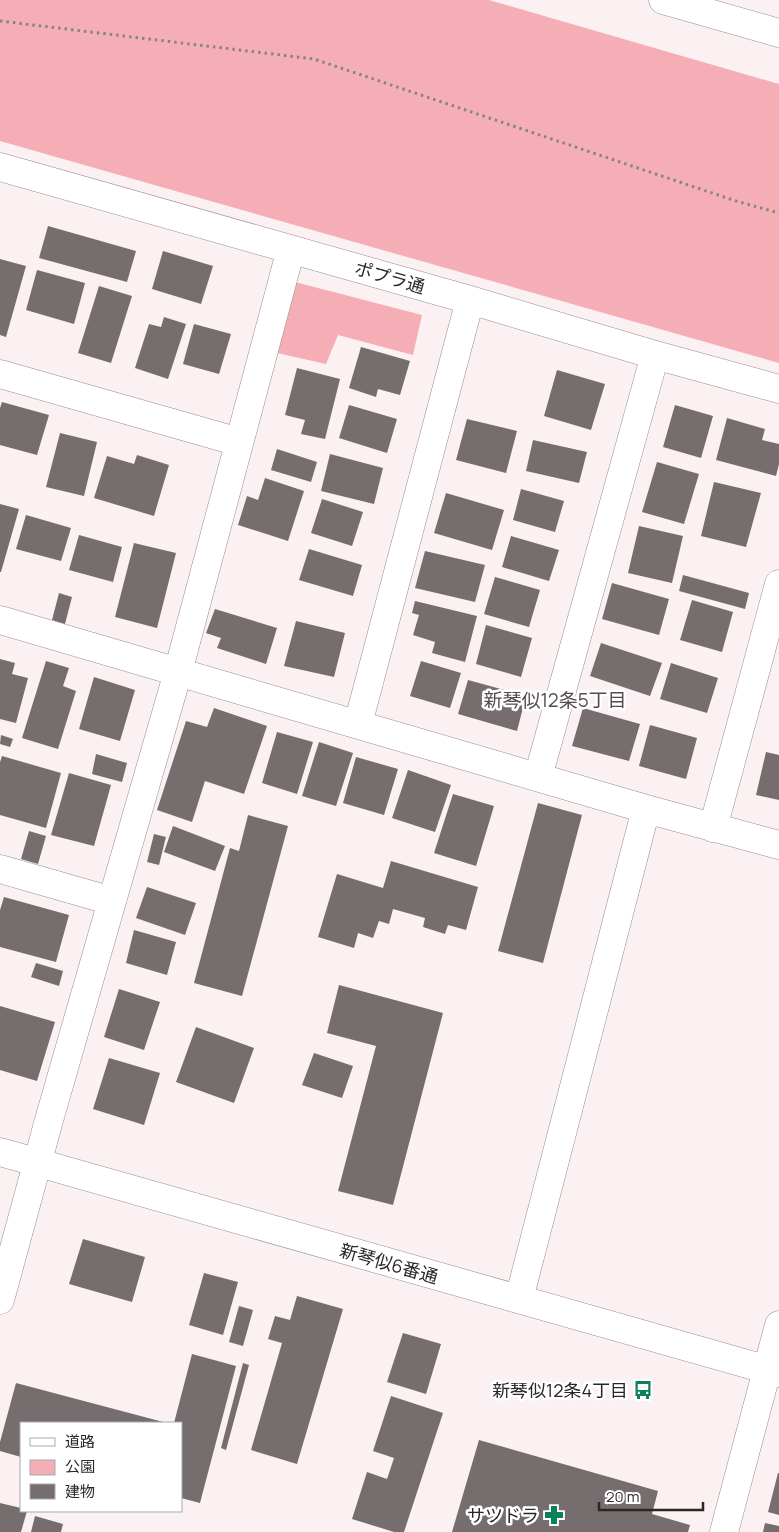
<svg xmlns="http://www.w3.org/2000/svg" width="779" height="1532" font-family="Manrope,'Noto Sans JP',sans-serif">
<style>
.green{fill:#f6aeb6}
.building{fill:#766d6e}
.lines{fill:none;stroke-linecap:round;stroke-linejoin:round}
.minor-casing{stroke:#978d8e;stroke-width:29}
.path{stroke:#8a8383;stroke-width:3;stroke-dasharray:2.5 4;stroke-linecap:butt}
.minor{stroke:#fff;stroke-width:28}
.labels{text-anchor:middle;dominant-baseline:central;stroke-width:5;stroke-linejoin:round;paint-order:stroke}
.street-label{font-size:18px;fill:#2b2727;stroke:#fff}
.poi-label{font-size:18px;fill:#2b2727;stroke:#fff;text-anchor:end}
.neighbourhood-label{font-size:19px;fill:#544b4c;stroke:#fff}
</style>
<rect width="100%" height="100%" fill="#fcf1f2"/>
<path class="green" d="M0,0H489L779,84V363L0,141Z
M295,282L422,315L413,355L338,335L326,364L277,353Z"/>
<path class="building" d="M48,226L136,251L127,282L39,258Z
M163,251L213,266L201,304L152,289Z
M0,259L26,266L6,337L0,335Z
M37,270L85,283L74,324L26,310Z
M99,286L132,296L111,363L78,353Z
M164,317L186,324L168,379L135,368L149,324L161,327Z
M194,324L231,334L219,374L183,364Z
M361,347L410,361L400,395L378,389L376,397L349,388Z
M297,368L340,379L325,439L301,434L305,420L285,415Z
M557,370L605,384L591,430L544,416Z
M2,402L49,415L37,455L0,445V408Z
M349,405L397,419L387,453L339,438Z
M675,405L713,416L701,458L663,447Z
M727,418L765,429L762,440L779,444V464L776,476L716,460Z
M467,419L517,431L506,473L456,460Z
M60,433L97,442L84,496L46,487Z
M533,440L587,452L579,483L526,471Z
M277,449L317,462L311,482L271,470Z
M330,454L383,468L374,504L321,491Z
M137,455L169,465L154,516L94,498L107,456L134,464Z
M657,462L699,474L684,524L642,512Z
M265,478L304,491L288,541L238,525L247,496L258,500Z
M714,482L761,493L746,547L701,536Z
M521,489L564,501L555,532L513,520Z
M446,493L504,510L492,550L434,533Z
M322,499L363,512L352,546L311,533Z
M0,504L19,509L1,572H0Z
M26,515L71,528L61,561L16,549Z
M639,526L683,536L672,583L628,573Z
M79,535L122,547L113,582L69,570Z
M511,536L559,550L549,581L502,567Z
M134,543L176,553L157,628L115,617Z
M309,549L362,565L353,596L299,580Z
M425,551L485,565L475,602L415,588Z
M683,575L749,593L745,609L679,591Z
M495,577L540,590L529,627L484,614Z
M612,583L669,599L659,635L602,619Z
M59,593L72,597L65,624L52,620Z
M692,600L733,612L722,652L680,640Z
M415,601L477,616L465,662L432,653L435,642L413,635L419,615L412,613Z
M215,609L277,628L266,664L217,648L221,638L206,633Z
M296,621L345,633L334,677L284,666Z
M486,625L532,638L521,677L476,664Z
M601,643L662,663L650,696L590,676Z
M0,659L15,663L12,674L28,678L16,723L0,719Z
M46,661L69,668L63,686L76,691L58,749L22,738Z
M421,661L461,673L450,708L410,696Z
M671,663L718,678L707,713L660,699Z
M94,677L135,690L120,741L79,729Z
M468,680L526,696L517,731L458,714Z
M214,708L267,726L244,794L205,781L192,822L157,810L186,721L207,727Z
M583,708L640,724L629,761L572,746Z
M650,725L697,738L686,779L639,766Z
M277,732L313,742L297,794L262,783Z
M1,735L13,739L10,747L0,744Z
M319,742L353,753L336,806L302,796Z
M766,752L779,755V800L756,795Z
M96,754L127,763L122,782L92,774Z
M2,756L61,773L46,828L0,815V762Z
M356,757L398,769L384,815L343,803Z
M408,770L451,785L435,832L392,818Z
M69,773L111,785L94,846L51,835Z
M453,794L494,806L476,866L434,853Z
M538,803L582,815L543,963L498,951Z
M248,815L288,826L242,996L194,983L230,848L239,851Z
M173,826L225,846L215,871L164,852Z
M29,831L46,836L38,864L21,859Z
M154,834L166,837L159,865L147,862Z
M391,861L478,887L466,930L448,925L445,934L423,927L425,918L393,909L389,924L379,921L373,938L358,933L354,948L318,937L337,874L383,888Z
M147,887L196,903L185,935L136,918Z
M4,897L69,915L56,962L0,947V910Z
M134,930L176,942L167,975L126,963Z
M36,963L63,971L59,986L31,977Z
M339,985L443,1013L393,1205L338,1191L376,1046L327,1033Z
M119,989L160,1002L144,1050L104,1037Z
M0,1006L55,1022L37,1081L0,1070Z
M196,1027L254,1048L234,1103L176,1082Z
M314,1053L353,1066L342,1098L302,1085Z
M109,1058L160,1073L144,1125L93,1109Z
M83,1239L145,1257L132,1302L69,1284Z
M204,1273L238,1282L223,1335L189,1325Z
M297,1296L343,1309L297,1464L251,1450L282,1343L268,1339L275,1316L290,1320Z
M239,1306L253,1310L243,1346L229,1342Z
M403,1333L441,1344L426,1394L387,1382Z
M192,1354L236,1366L200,1503L181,1498V1423H174Z
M243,1363L249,1365L226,1450L221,1448Z
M16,1383L167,1423H21V1457L0,1451V1442Z
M391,1396L443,1413L404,1532H394L352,1519L367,1472L387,1479L394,1458L373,1451Z
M479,1440L658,1491L652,1514L690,1525L688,1532H452Z
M778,1473H779V1515L768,1512Z
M0,1503L21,1508V1511H27L21,1532H0Z
M35,1516L63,1524L61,1532H31Z
M765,1523L779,1526V1532H763Z"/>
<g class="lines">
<g class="minor-casing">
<path id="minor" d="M663,0L779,33
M0,167L470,300L655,355L779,389
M0,374L239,442
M0,620L646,809L779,845
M358,724L470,300
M538,777L655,355
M713,828L779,584
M0,869L112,901
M0,1152L779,1373
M519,1299L646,809
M0,1300L49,1120L178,672L291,249
M724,1532L779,1325"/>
</g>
<path class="path" d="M0,21L314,59L736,201L779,213"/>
<use href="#minor" class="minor"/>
</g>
<defs>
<g id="bus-bare" transform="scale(1.5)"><path d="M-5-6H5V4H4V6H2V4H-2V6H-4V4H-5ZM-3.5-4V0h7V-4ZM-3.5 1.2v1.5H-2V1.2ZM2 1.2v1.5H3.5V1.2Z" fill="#0c7f5d" stroke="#fff" stroke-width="2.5" paint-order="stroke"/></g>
<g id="pharmacy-bare" transform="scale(1.5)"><path d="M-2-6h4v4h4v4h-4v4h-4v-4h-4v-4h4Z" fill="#0c7f5d" stroke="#fff" stroke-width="2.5" paint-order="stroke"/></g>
</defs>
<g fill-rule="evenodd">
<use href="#bus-bare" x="643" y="1390"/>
<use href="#pharmacy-bare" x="554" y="1515"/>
</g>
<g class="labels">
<g class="street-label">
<text transform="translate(390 277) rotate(16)">ポプラ通</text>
<text transform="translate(389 1263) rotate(16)">新琴似6番通</text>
</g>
<g class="poi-label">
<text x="628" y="1390">新琴似12条4丁目</text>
<text x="539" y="1515">サツドラ</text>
</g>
<g class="neighbourhood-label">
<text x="555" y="700">新琴似12条5丁目</text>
</g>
</g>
<rect x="20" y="1422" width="162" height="90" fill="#ffffff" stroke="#aaa9a9"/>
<rect x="30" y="1438" width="25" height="8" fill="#ffffff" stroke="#aaa9a9"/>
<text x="65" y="1447" font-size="15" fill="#2b2727">道路</text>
<rect x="30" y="1460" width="25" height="15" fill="#f6aeb6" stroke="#aaa9a9"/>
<text x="65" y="1472" font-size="15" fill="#2b2727">公園</text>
<rect x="30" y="1484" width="25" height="15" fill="#766d6e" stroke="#aaa9a9"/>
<text x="65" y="1497" font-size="15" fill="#2b2727">建物</text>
<path d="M599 1502v8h104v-8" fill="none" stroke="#2b2727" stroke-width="2.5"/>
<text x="606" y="1502" font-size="15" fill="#2b2727" stroke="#ffffff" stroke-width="4" paint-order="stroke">20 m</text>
</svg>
